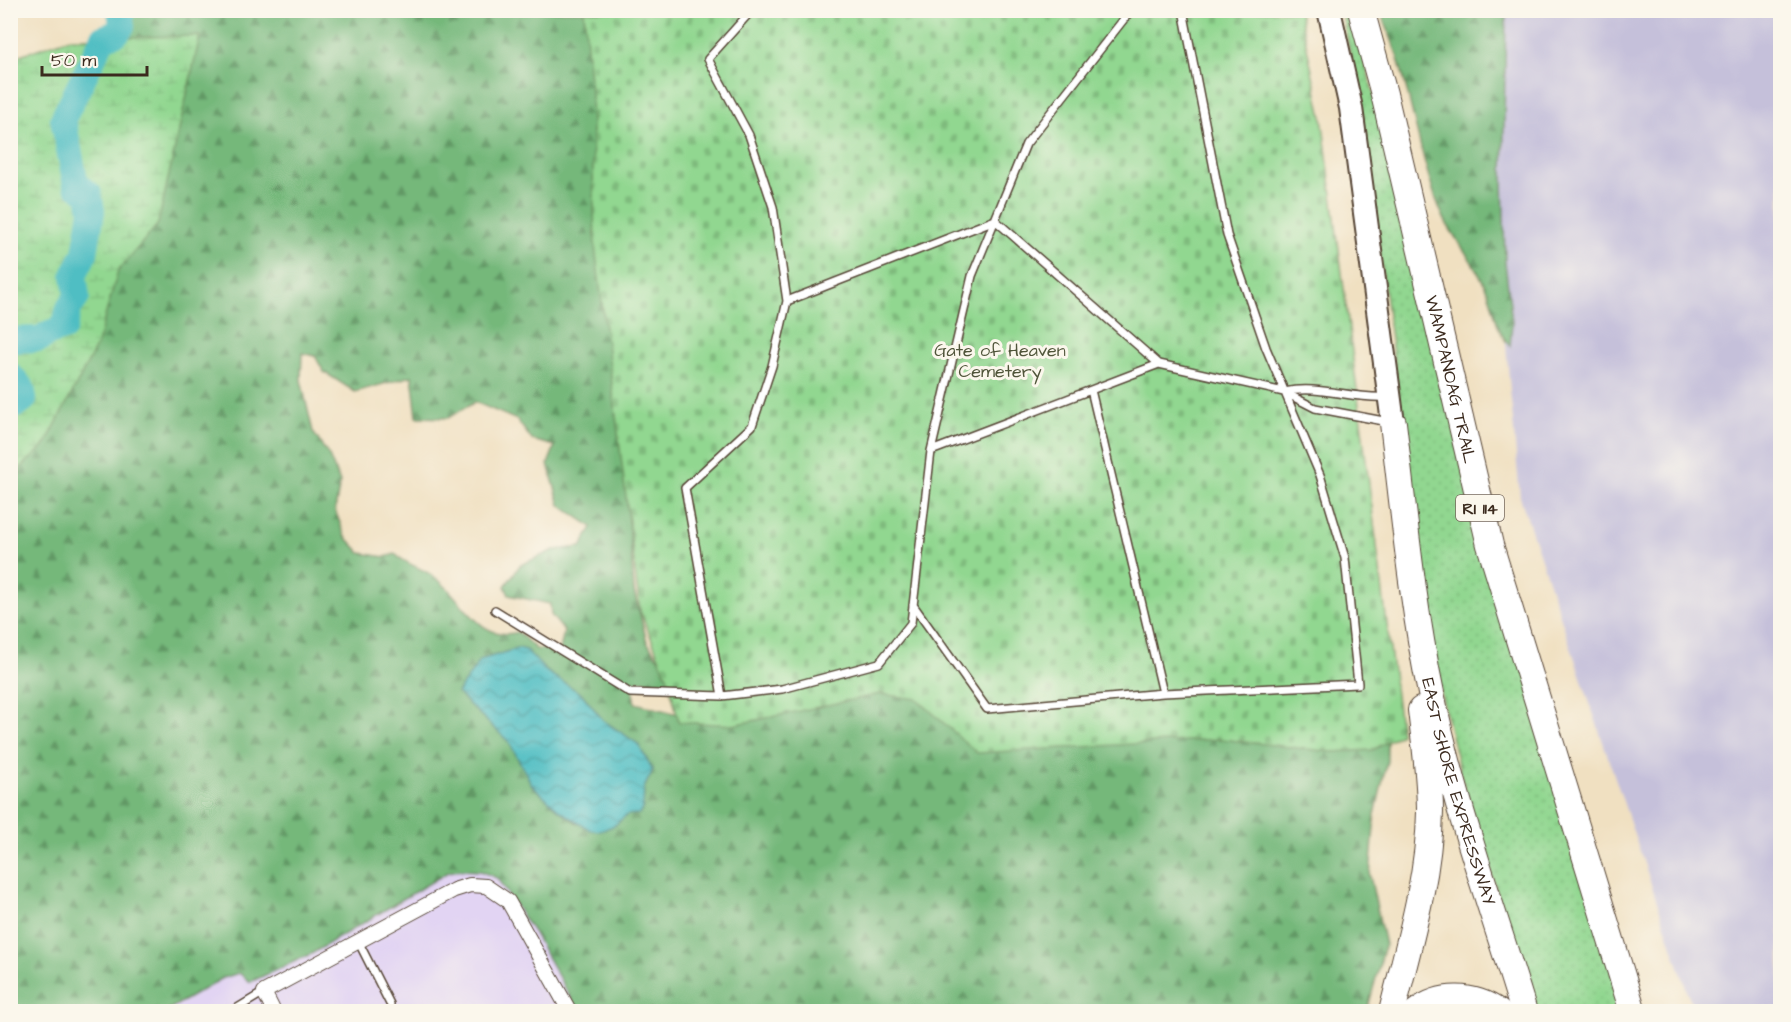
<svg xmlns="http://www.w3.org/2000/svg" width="1791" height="1022" font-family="'Architects Daughter',sans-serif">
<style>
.built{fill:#e2d4f3}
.industrial{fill:#c5c0da}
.grass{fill:url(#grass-dots);stroke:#668057;stroke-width:1.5}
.forest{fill:url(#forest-firs);stroke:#58714c;stroke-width:1.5;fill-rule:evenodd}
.wetland{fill:url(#wetland-marsh);stroke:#668057;stroke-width:1.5}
.cemetery{fill:url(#cemetery-stones);stroke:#668057;stroke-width:1.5}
.water{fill:url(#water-waves);stroke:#457470;stroke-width:1.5}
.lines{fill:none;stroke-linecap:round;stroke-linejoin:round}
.river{stroke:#4fbec3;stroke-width:26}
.lane-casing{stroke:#564536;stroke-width:10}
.street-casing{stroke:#564536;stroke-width:16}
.primary-casing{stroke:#564536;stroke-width:26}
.highway-casing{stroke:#564536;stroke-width:28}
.lane{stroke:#fff;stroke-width:7}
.street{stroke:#fff;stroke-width:14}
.primary{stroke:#fff;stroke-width:22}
.highway{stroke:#fff;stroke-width:26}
.labels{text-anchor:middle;stroke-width:6;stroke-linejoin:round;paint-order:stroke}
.shield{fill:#fbf7ec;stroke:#75685c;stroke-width:1.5}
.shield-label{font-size:16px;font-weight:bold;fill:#3b2a1e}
.park-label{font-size:18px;fill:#50553a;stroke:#fbf7ec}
.street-label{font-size:18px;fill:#3b2a1e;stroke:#fbf7ec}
</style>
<defs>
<pattern id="grass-dots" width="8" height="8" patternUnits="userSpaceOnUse" patternTransform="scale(1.5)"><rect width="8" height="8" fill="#91d790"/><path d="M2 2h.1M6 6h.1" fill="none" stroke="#7eb97c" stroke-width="1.8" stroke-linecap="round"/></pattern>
<pattern id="forest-firs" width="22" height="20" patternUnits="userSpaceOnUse" patternTransform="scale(1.5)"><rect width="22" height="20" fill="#74b87a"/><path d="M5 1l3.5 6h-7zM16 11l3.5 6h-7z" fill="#609663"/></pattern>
<pattern id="wetland-marsh" width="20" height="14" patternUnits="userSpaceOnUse" patternTransform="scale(1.5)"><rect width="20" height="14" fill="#91d790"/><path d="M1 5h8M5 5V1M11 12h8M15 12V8" fill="none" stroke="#7eb97c"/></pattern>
<pattern id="cemetery-stones" width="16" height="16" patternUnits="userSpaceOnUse" patternTransform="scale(1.5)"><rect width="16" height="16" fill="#91d790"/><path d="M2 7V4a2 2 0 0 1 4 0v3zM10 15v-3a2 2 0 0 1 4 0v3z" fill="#7eb97c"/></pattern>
<pattern id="water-waves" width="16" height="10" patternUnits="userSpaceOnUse" patternTransform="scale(1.5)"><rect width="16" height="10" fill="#4fbec3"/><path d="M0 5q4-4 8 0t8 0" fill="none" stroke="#439b9e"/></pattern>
</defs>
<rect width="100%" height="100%" fill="#fbf7ec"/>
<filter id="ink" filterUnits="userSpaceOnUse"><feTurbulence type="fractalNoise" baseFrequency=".0167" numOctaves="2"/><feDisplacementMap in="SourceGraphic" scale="12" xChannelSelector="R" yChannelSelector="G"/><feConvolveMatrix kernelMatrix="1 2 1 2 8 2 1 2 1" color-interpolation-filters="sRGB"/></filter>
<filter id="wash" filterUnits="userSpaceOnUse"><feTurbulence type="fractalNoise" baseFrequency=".008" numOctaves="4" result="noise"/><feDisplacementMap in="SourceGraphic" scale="24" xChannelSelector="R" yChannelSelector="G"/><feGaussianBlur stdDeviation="1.35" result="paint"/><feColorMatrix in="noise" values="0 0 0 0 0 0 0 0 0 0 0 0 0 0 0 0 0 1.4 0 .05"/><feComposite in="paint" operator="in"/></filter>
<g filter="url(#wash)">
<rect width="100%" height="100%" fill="#f0e0c1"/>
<path class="built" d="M460,870l20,1 17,7 36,54 45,79 -412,1 57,-34 16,-5 5,3 204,-104z"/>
<path class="industrial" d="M1475,11h305v1000h-86l-174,-514z"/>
<path class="grass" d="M1341,11h10l272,1000h-89l-73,-235 -29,-120 -72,-557z"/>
<path class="forest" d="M114,11h487l-4,51 37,529 13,51 31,44 -41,-6 -4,13 2,10 39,10h13l177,-28 222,53h301v23l-12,54 -5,61 15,69 -18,66h-789l-45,-79 -36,-54 -17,-7 -20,-1 -12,2 -135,81 -63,29 -11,-9 -16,5 -57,33 -155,1v-632l103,-334 -2,-14zM302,353l13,3 9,16 31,20 57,-16 5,41 31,1 27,-16 42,18 15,20 23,6 -7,18 12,41 32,22 -11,20 -27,3 -34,15 -15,21 4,9 41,9 1,11 13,16 -4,19 -24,-1 -18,-17c-39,11 -55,-34 -82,-54 -12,-10 -30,-13 -41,-24l-10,3 -24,-4 -16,-17 -10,-26 5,-28 -11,-26 -16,-24 -12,-52zM519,648l41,34 22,12 21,26 35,24 15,26 -9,18 -1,20 -16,6 -12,11 -38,-2 -18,-13 -27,-25 -23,-43 -51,-48 22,-34z
M1380,11h126l-3,168 2,83 7,60 -2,24c-16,-17 -14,-38 -24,-58 -9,-21 -24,-40 -36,-59 -10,-15 -17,-38 -22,-55 -16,-55 -24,-112 -48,-163z"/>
<path class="wetland" d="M200,36l-42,188 -40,47 -21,74 -52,100 -34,32v-419l59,-20z"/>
<path class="cemetery" d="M584,11h715l23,106 79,617 -28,16 -41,2 -111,-13 -244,14 -60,-54 -37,-5 -147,31 -54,-3 -11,-43 -28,-68 -45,-365 -4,-154z"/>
<path class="water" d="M519,648l7,2 21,22 35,22 21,26 35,24 15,26 -9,18 -1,20 -4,6 -12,1 -12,10 -14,6 -11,-1 -31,-20 -27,-25 -23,-43 -52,-49 23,-33z"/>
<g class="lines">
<path class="river" d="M10,340l30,-1 9,-6 15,-5 5,-20 8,-11 -3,-22 11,-22 7,-42 -3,-17 -13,-9 -13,-66 40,-81 14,-5 5,-7 -2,-16
M10,375l12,13 2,11 -8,6 -6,1"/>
</g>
</g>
<g filter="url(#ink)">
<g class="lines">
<g class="lane-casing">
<path id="lane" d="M787,301l208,-81 164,144
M1091,390l72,303
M1388,397c-36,3 -68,-13 -104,-5l31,16 74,14
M931,451l41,-175 54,-132 105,-134
M913,605l74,104 176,-16 195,-9 -13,-126 -25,-83 -54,-127 -39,-113 -44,-225
M495,610l135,83 92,3 60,-7 97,-26 32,-40 20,-172 228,-87 125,28
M722,696l-37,-208 67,-62 20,-60 15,-65 -14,-94 -24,-72 -41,-76 44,-49
M358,941l32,63
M231,1012l33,-20"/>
</g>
<g class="street-casing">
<path id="street" d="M274,1012l-10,-20 190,-102 16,-5 16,1 22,15 62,111"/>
</g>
<g class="primary-casing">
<path id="primary" d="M1329,10l22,98 42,315"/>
</g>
<g class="highway-casing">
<g id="highway">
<path id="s1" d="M1361,10l23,84 106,451 143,467"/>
<path id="s2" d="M1393,423c11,90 19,181 38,270 22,108 61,213 93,319"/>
<path d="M1392,1012c16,-65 37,-134 38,-200 0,-34 -5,-68 -9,-102"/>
<path d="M1417,1012c24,-19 57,-17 81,0"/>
</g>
</g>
<use href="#lane" class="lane"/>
<use href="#street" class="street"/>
<use href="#primary" class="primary"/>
<use href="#highway" class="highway"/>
</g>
</g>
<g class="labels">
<rect class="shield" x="1456" y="495" width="48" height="26" rx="4.5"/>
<g class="shield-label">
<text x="1480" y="514">RI 114</text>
</g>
<g class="park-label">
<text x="1000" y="356">Gate of Heaven<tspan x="1000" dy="21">Cemetery</tspan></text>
</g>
<g class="street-label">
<text dy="6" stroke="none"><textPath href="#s1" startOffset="380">WAMPANOAG TRAIL</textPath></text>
<text dy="6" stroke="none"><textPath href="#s2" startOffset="375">EAST SHORE EXPRESSWAY</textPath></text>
</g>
</g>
<rect width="1791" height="1022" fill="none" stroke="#fbf7ec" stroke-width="36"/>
<path d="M42 66v9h105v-9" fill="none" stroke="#3b2a1e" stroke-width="3"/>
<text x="51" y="66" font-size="18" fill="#3b2a1e" stroke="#fbf7ec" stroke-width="4.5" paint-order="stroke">50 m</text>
</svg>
